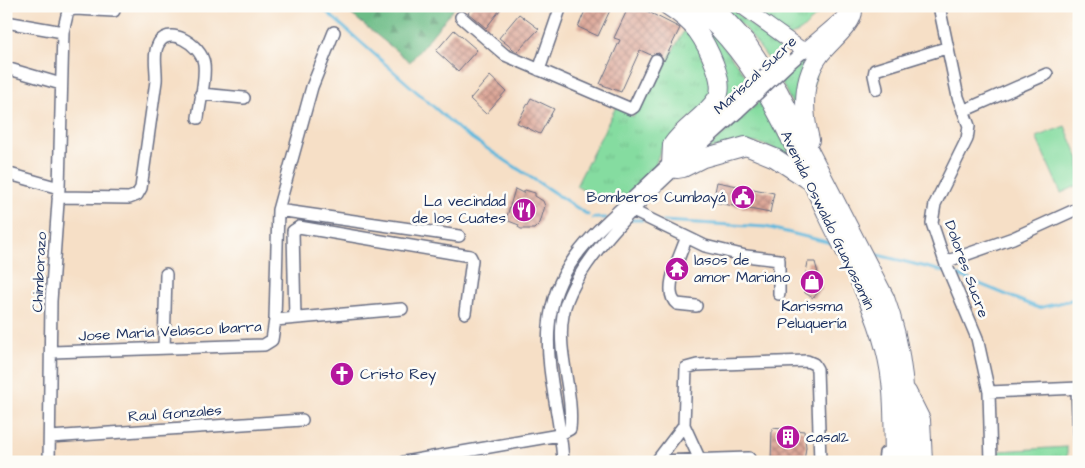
<svg xmlns="http://www.w3.org/2000/svg" width="1085" height="468" font-family="'Architects Daughter',sans-serif">
<style>
.grass{fill:url(#grass-tufts);stroke:#50867f}
.forest{fill:url(#forest-firs);stroke:#447672}
.pitch{fill:#85dca0;stroke:#50867f}
.lines{fill:none;stroke-linecap:round;stroke-linejoin:round}
.stream{stroke:#5fb8dd;stroke-width:3}
.building{fill:url(#building-cross-hatch)}
.minor-casing{stroke:#686d82;stroke-width:14}
.tertiary-casing{stroke:#686d82;stroke-width:16}
.primary-casing{stroke:#686d82;stroke-width:20}
.minor{stroke:#fff;stroke-width:11}
.tertiary{stroke:#fff;stroke-width:14}
.primary{stroke:#fff;stroke-width:18}
.minor-bridge-casing{stroke:#686d82;stroke-width:14;stroke-linecap:butt}
.minor-bridge{stroke:#fff;stroke-width:11}
.labels{text-anchor:middle;stroke-width:5;stroke-linejoin:round;paint-order:stroke}
.street-label{font-size:15px;fill:#1b2f5e;stroke:#fdfcf7}
.poi-label{font-size:15px;fill:#1b2f5e;stroke:#fdfcf7;text-anchor:start}
</style>
<defs>
<pattern id="grass-tufts" width="24" height="20" patternUnits="userSpaceOnUse" patternTransform="scale(1.25)"><rect width="24" height="20" fill="#85dca0"/><path d="M3 7l-1-3M5 7V3M7 7l1-3M15 17l-1-3M17 17v-4M19 17l1-3" fill="none" stroke="#72bd8c"/></pattern>
<pattern id="forest-firs" width="22" height="20" patternUnits="userSpaceOnUse" patternTransform="scale(1.25)"><rect width="22" height="20" fill="#6cbc86"/><path d="M5 1l3.5 6h-7zM16 11l3.5 6h-7z" fill="#589971"/></pattern>
<pattern id="building-cross-hatch" width="8" height="8" patternUnits="userSpaceOnUse" patternTransform="scale(1.25)"><rect width="8" height="8" fill="#dda798"/><path d="M0 0l8 8M0 8l8-8" fill="none" stroke="#b2887f"/></pattern>
</defs>
<rect width="100%" height="100%" fill="#fdfcf7"/>
<filter id="ink" filterUnits="userSpaceOnUse"><feTurbulence type="fractalNoise" baseFrequency=".02" numOctaves="2"/><feDisplacementMap in="SourceGraphic" scale="10" xChannelSelector="R" yChannelSelector="G"/><feConvolveMatrix kernelMatrix="1 2 1 2 8 2 1 2 1" color-interpolation-filters="sRGB"/></filter>
<filter id="wash" filterUnits="userSpaceOnUse"><feTurbulence type="fractalNoise" baseFrequency=".0096" numOctaves="4" result="noise"/><feDisplacementMap in="SourceGraphic" scale="20" xChannelSelector="R" yChannelSelector="G"/><feGaussianBlur stdDeviation="1.12" result="paint"/><feColorMatrix in="noise" values="0 0 0 0 0 0 0 0 0 0 0 0 0 0 0 0 0 1.4 0 .05"/><feComposite in="paint" operator="in"/></filter>
<g filter="url(#wash)">
<rect width="100%" height="100%" fill="#f6dfc6"/>
<path class="grass" d="M723,6h6l52,45 -12,9 -20,-27z
M749,6h77l-24,24 -15,8z
M694,16l19,17 35,46 -30,28z
M686,27l10,15 21,50 -56,56 -6,18 -33,34 -15,4 -31,-18 41,-81 16,12 27,-51 5,-1z
M824,40l-21,87 -22,-46z
M761,100l32,59c-39,-23 -45,-18 -87,-9z
M1067,447v15h-68v-11z"/>
<path class="forest" d="M341,6h115l-46,56z"/>
<path class="pitch" d="M1065,126l14,33v26l-18,8 -25,-56z"/>
<g class="lines">
<path class="stream" d="M320,6l142,126 126,83
M593,218h13
M628,220h14
M663,221l103,6 69,17
M870,253l76,19
M955,274l84,34 40,-10"/>
</g>
<g id="blocks">
<path class="building" d="M473,6h30l-17,22 -18,-15z
M587,6h25l-14,30 -20,-9z
M629,6h8l43,22 -16,33 -5,-8 -8,2 -11,-5 -19,42 -21,-8 20,-44 -6,-2z
M519,14l20,15 -22,23 -18,-14z
M454,30l23,20 -19,21 -22,-20z
M490,76l16,15 -20,23 -16,-15z
M531,98l23,11 -14,25 -23,-11z
M717,182l57,11 -4,20 -57,-11z
M515,189l8,4 2,-3 10,3v3l8,5 2,5 -5,17 -6,6h-13l-3,-2 1,-2 -13,-5z
M808,262h7l7,26 -9,10 -8,-5 -2,-5z
M772,428l32,3 2,16 -2,15h-33z"/>
</g>
</g>
<g filter="url(#ink)">
<use href="#blocks" fill-opacity="0" stroke="#686d82" stroke-width="1"/>
<g class="lines">
<g class="minor-casing">
<path id="minor" d="M939,6l19,91 11,29 -2,13 -32,65 -3,19 13,39 32,76 12,54 2,70
M461,17l44,38 126,54 3,-2 22,-47
M6,22l57,10 -4,156 -8,113 -2,161
M63,32l5,-21 7,-2 39,2
M789,64l15,-13
M6,68l55,16
M539,70l22,-64
M877,89l-3,-14 1,-5 71,-22
M201,94l43,4
M963,111l84,-37
M6,173l53,15
M58,197l71,1 8,-3 4,-7c5,-35 10,-71 15,-107 1,-10 -3,-24 1,-34 9,-25 45,-2 47,17 2,16 -4,37 -6,54
M278,210l181,26
M633,211l72,35 41,10 33,4v34
M686,239c-5,15 -25,53 -9,65l19,2
M945,262l68,-24 66,-30
M295,318l-2,-87 6,-4 171,29 2,4 -7,53
M275,320l127,-11
M164,348l2,-74
M52,352l212,-7 8,-5 3,-20 3,-110 34,-123 22,-55
M1077,388l2,59
M989,392l90,-4
M684,425l16,35
M50,437l252,-17
M657,461l92,-3
M404,462l155,-27 11,-6c4,-38 -14,-76 -7,-114 11,-64 126,-158 175,-203
M563,462c-2,-46 -18,-90 -14,-136 5,-64 51,-97 94,-138 29,-28 58,-56 88,-83
M656,462l28,-37 2,-57 11,-3 110,-4 7,3 3,5 3,93
M884,462l1,-9"/>
</g>
<g class="tertiary-casing">
<path id="tertiary" d="M741,6l63,45 47,-40"/>
</g>
<g class="primary-casing">
<path id="primary" d="M668,6c11,7 22,16 29,25 10,14 30,53 20,67 -12,19 -33,29 -45,47l-1,20 6,4 6,-1 20,-10 43,-12 29,12 34,22
M693,6c62,45 101,140 134,208 21,44 46,88 58,135 10,37 8,75 9,113
M713,6l33,36 33,50 106,206c20,53 21,108 23,164
M810,140c-7,-28 -9,-59 9,-84 8,-12 35,-32 34,-46l-4,-4
M907,392l14,28 2,42"/>
</g>
<use href="#minor" class="minor"/>
<use href="#tertiary" class="tertiary"/>
<use href="#primary" class="primary"/>
<g class="minor-bridge-casing">
<path id="minor-bridge" d="M731,105l53,-47
M738,112l51,-48"/>
</g>
<use href="#minor-bridge" class="minor-bridge"/>
</g>
</g>
<defs>
<g id="civic-disc" transform="scale(1.25)"><circle r="9.5" fill="#b5179e" stroke="#fdfcf7"/><path d="M-.6-6.5H3V-4.5H.6V-3L4-1V1h2V6H-6V1h2V-1L-.6-3ZM-1.2 2.5V6h2.4V2.5Z" fill="#fff"/></g>
<g id="restaurant-disc" transform="scale(1.25)"><circle r="9.5" fill="#b5179e" stroke="#fdfcf7"/><path d="M-5-6h1v4h1v-4h1v4h1v-4h1v5L-1.5 .5V6h-2V.5L-5-1ZM5-6V6H3V1.5H1.5Q1.5-4 5-6Z" fill="#fff"/></g>
<g id="temple-disc" transform="scale(1.25)"><circle r="9.5" fill="#b5179e" stroke="#fdfcf7"/><path d="M0-6L5-2H3V0L6.5 2.5H4V6H1.5V3h-3V6H-4V2.5H-6.5L-3 0V-2H-5Z" fill="#fff"/></g>
<g id="shop-disc" transform="scale(1.25)"><circle r="9.5" fill="#b5179e" stroke="#fdfcf7"/><path d="M-5-2.5h2.3a2.7 3.5 0 0 1 5.4 0H5L5.5 6h-11ZM-1.5-2.5h3a1.5 2.3 0 0 0-3 0Z" fill="#fff"/></g>
<g id="church-disc" transform="scale(1.25)"><circle r="9.5" fill="#b5179e" stroke="#fdfcf7"/><path d="M-1.2-6h2.4v3.5h3.3v2.4h-3.3V6h-2.4V-.1h-3.3v-2.4h3.3Z" fill="#fff"/></g>
<g id="building-disc" transform="scale(1.25)"><circle r="9.5" fill="#b5179e" stroke="#fdfcf7"/><path d="M-4-6H4V6H1V3H-1V6H-4ZM-2.5-4.3h1.7v1.8h-1.7ZM.8-4.3h1.7v1.8H.8ZM-2.5-1h1.7V.8h-1.7ZM.8-1h1.7V.8H.8Z" fill="#fff"/></g>
</defs>
<g fill-rule="evenodd">
<use href="#civic-disc" x="743" y="197"/>
<use href="#restaurant-disc" x="524" y="210"/>
<use href="#temple-disc" x="677" y="269"/>
<use href="#shop-disc" x="812" y="282"/>
<use href="#church-disc" x="342" y="374"/>
<use href="#building-disc" x="788" y="437"/>
</g>
<g class="labels">
<g class="street-label">
<text transform="translate(755 75) rotate(-43)" y="5">Mariscal Sucre</text>
<text transform="translate(828 220) rotate(64)" y="5">Avenida Oswaldo Guayasamín</text>
<text transform="translate(967 269) rotate(70)" y="5">Dolores Sucre</text>
<text transform="translate(39 272) rotate(-87)" y="5">Chimborazo</text>
<text transform="translate(170 331) rotate(-3)" y="5">Jose Maria Velasco Ibarra</text>
<text transform="translate(175 413) rotate(-4)" y="5">Raul Gonzales</text>
</g>
<g class="poi-label">
<text x="726" y="202" text-anchor="end">Bomberos Cumbayá</text>
<text x="506" y="206" text-anchor="end">La vecindad<tspan x="506" dy="17">de los Cuates</tspan></text>
<text x="694" y="265">lasos de<tspan x="694" dy="17">amor Mariano</tspan></text>
<text x="812" y="311" text-anchor="middle">Karissma<tspan x="812" dy="17">Peluquería</tspan></text>
<text x="360" y="379">Cristo Rey</text>
<text x="806" y="442">casa12</text>
</g>
</g>
<rect width="1085" height="468" fill="none" stroke="#fdfcf7" stroke-width="25"/>
</svg>
